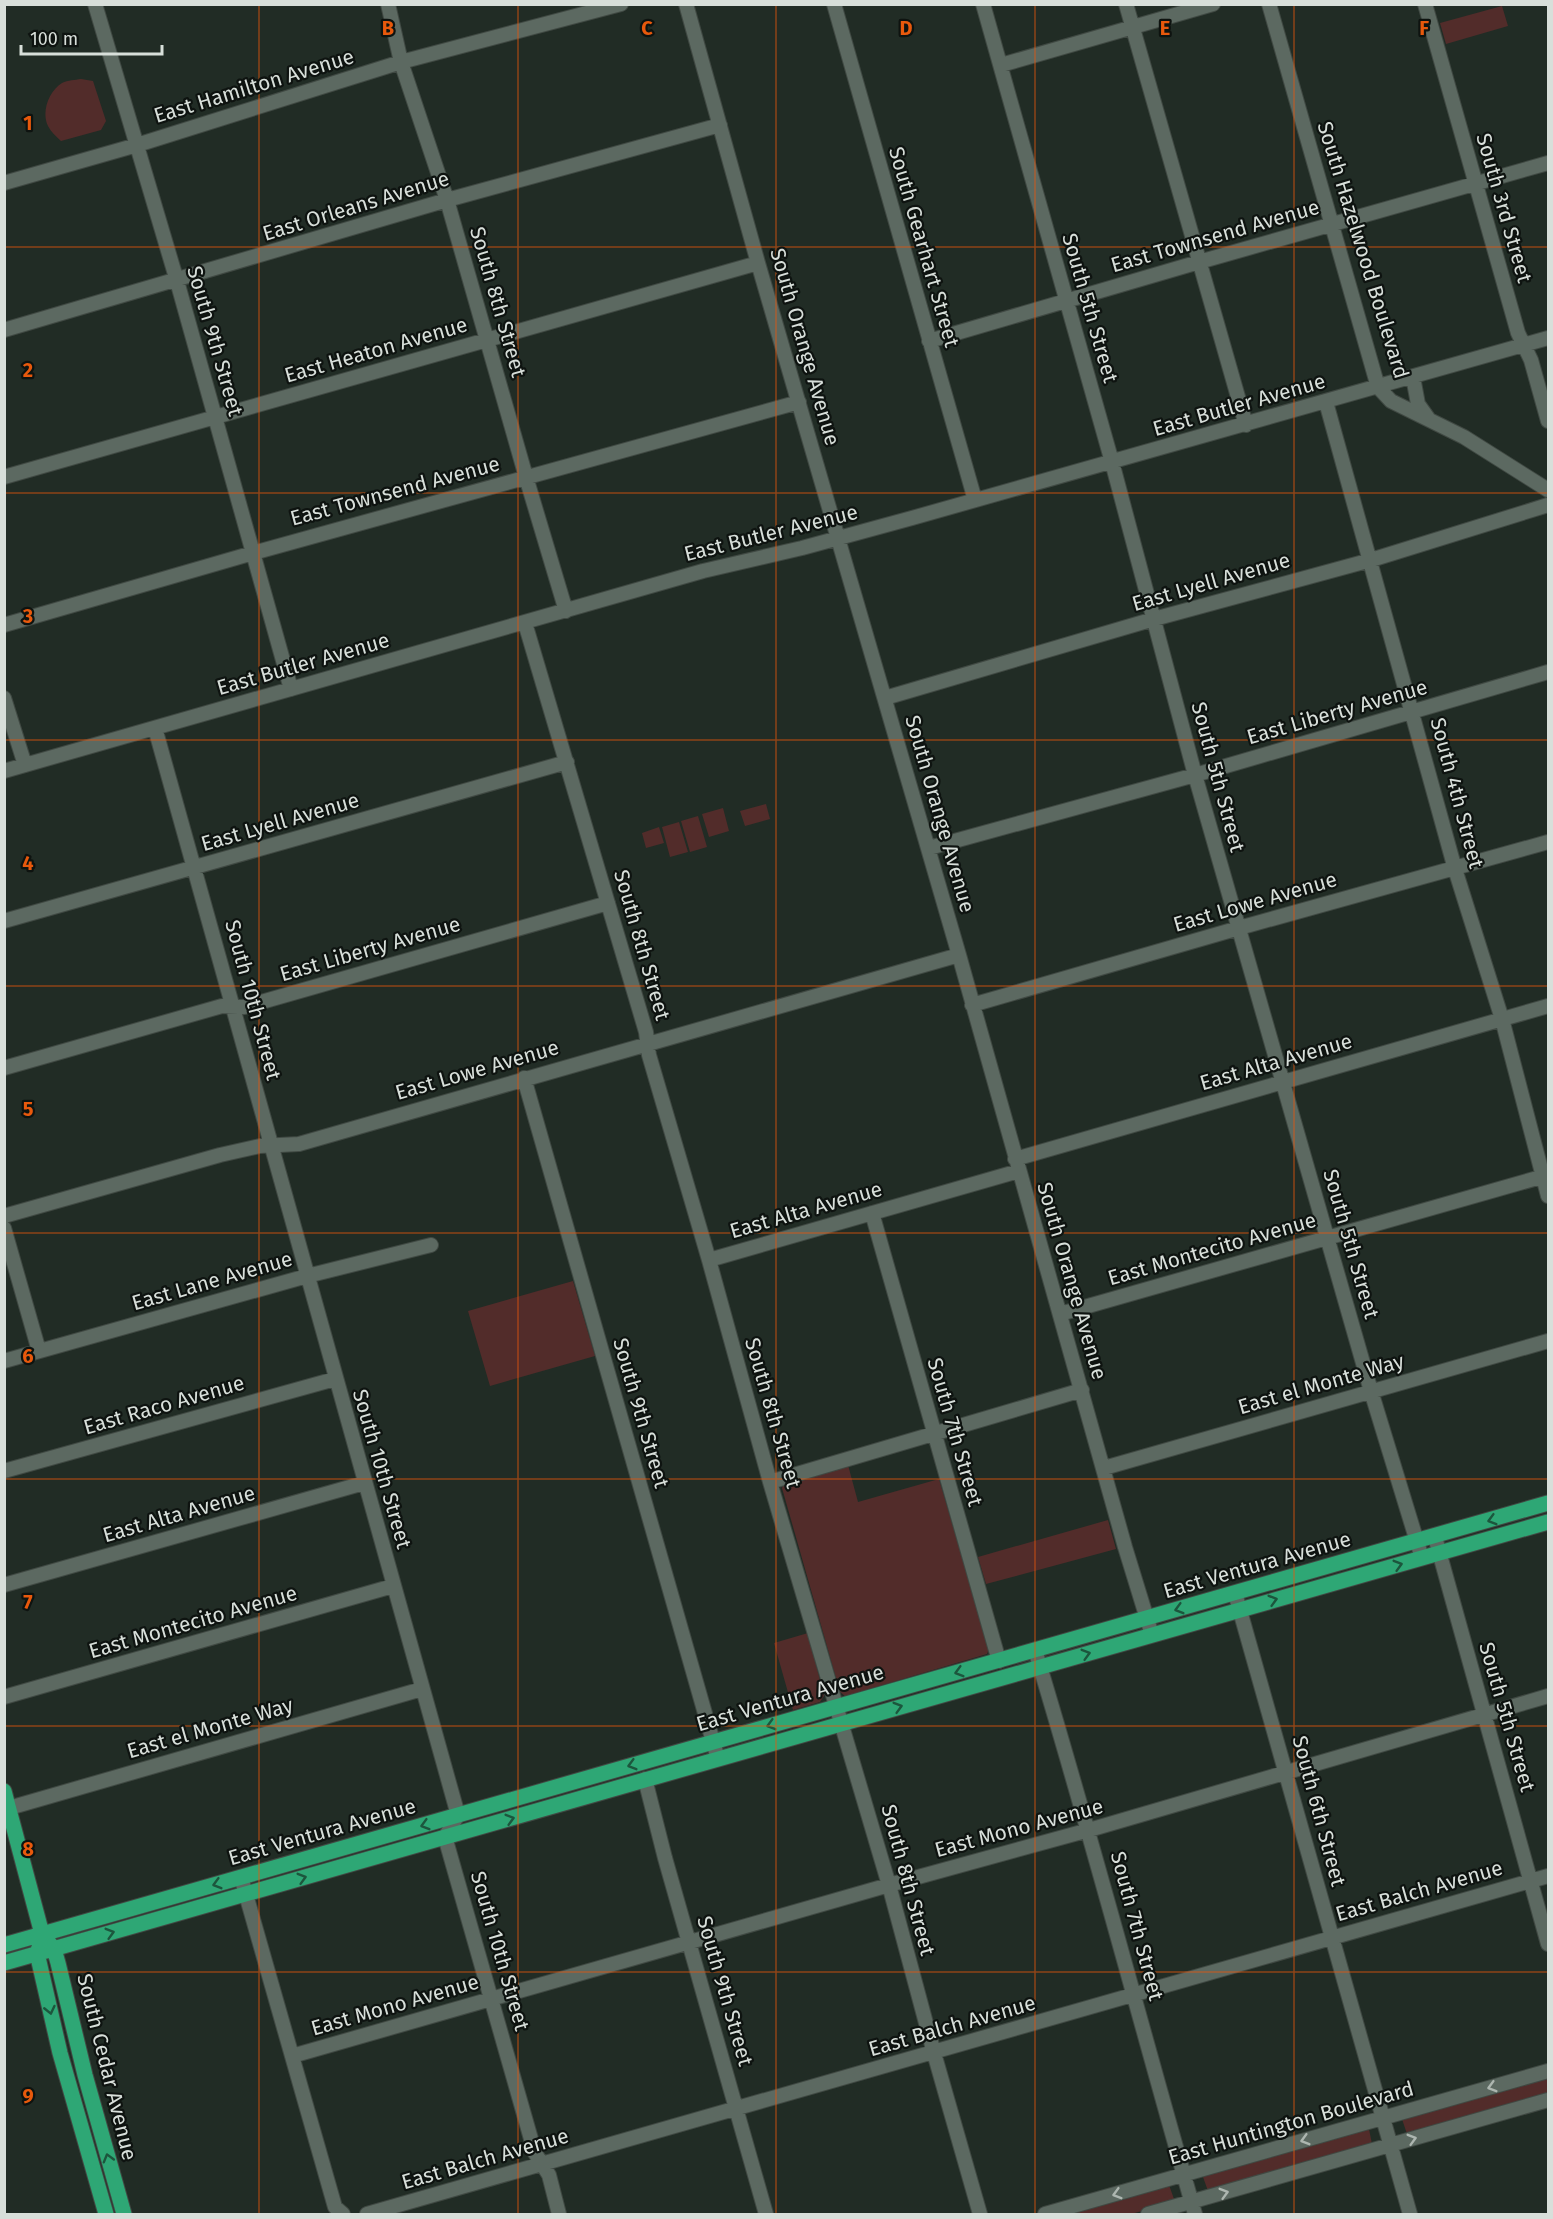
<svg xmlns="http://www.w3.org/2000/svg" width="1553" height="2219" font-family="'Fira Sans',sans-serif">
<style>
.green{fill:#522c2a}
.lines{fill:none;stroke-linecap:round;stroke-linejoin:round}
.minor-casing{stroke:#404943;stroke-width:16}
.major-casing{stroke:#404943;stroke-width:17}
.minor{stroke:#5c6961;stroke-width:14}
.major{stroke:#2ea775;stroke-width:15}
.oneway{stroke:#1c563d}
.oneway2{stroke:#adb6b0}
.grid{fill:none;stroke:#e8590c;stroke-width:1.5;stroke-opacity:0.55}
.labels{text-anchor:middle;stroke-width:4.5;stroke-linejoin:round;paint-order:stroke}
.street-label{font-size:21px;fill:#d8dfda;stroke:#0e1310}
.grid-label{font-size:20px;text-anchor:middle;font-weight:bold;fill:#e8590c;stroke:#0e1310;stroke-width:4.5;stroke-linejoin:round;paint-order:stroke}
</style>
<rect width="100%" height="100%" fill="#212c25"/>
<path class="green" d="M1502,6l6,20 -62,18 -6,-21z
M81,79l12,2 13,40 -5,9 -40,11c-5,-5 -10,-9 -13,-15 -7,-14 1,-35 14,-43 6,-3 13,-3 19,-4z
M766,804l4,15 -25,7 -5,-15z
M723,808l6,23 -20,6 -7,-23z
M698,816l9,31 -17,5 -9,-31z
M679,822l9,30 -18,5 -8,-30z
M659,827l5,16 -18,5 -4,-15z
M573,1281l22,75 -105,30 -22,-75z
M848,1465l10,37 81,-23 50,170 -2,5 -142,42 -5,-4 -58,-204 2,-4z
M1108,1520l8,29 -130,35 -8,-27z
M808,1633l16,63 -4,6 -27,8 -19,-67z
M1548,2075v20l-141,39 -5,-15z
M1369,2129l3,15 -164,47 -5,-14 2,-2z
M1169,2185l5,14 -2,4 -41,11h-69z"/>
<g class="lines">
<g class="minor-casing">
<path id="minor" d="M95,4l82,277 114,408
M388,4l13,58 46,138 79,277 40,134
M686,4l72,259 201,692 166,592 27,88
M834,4l141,496
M983,4l129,458 83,313 176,616 51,167
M1126,4l120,421
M1269,4l109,383 13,14 73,36 84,53
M1425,4l93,329 13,27 17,61
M1001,65l212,-61
M4,183l133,-38 264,-83 220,-58
M4,330l443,-130 273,-75
M929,341l270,-79 349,-99
M1413,377l5,27 10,14
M1326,402l129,467 47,150 46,177
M4,477l754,-214
M525,623l121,409 3,23 60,205 61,222 119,403 45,168 46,161
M4,625l249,-72 546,-151
M4,698l21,67
M885,698l269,-79 217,-59 177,-55
M155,728l303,1087 -13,22 90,316 14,22 10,39
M4,771l699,-200 99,-23 110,-30 636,-180
M929,848l266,-73 353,-103
M4,921l563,-159
M972,1005l267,-77 309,-86
M4,1068l218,-62 22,1 364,-104
M524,1078l194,681
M1015,1159l533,-153
M872,1213l127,448
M4,1216l216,-61 40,-9 39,-2 660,-189
M4,1228l35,123
M709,1260l310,-89
M1060,1314l488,-139
M4,1361l303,-85 124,-31
M1104,1468l444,-127
M4,1471l331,-92
M770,1482l312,-92
M1435,1537l113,407
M4,1585l360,-102
M1235,1593l175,621
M1035,1650c57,187 106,376 160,564
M4,1697l389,-111
M645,1779l20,79 101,356
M9,1808l413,-119
M241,1877l94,330 8,7
M292,2056l597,-171 200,-55 459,-134
M367,2214l1181,-338
M1045,2214l503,-143
M1148,2214l400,-114"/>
</g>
<g class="major-casing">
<path id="major" d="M4,1791l38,143 12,15 4,14 27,112 39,139
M4,1945l1544,-442
M40,1945l-3,8 23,100 46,161
M4,1963l1544,-441"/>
</g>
<use href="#minor" class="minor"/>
<use href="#major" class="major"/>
</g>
<defs><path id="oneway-chevron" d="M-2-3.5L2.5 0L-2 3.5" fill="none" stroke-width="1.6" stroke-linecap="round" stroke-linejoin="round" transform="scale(1.5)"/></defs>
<g class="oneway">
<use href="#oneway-chevron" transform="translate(1492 1520) rotate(164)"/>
<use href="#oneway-chevron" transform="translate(1398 1565) rotate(-16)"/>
<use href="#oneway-chevron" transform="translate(1273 1600) rotate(-16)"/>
<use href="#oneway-chevron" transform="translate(1179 1609) rotate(164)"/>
<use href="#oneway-chevron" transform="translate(1086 1654) rotate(-16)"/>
<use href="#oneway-chevron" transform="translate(959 1672) rotate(164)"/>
<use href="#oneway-chevron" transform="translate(898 1707) rotate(-16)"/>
<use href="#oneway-chevron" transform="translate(771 1725) rotate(164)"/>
<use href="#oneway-chevron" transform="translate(632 1765) rotate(164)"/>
<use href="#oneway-chevron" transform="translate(510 1819) rotate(-16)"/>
<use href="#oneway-chevron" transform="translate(425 1825) rotate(164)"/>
<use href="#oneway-chevron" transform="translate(302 1878) rotate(-16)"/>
<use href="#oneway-chevron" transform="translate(217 1884) rotate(164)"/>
<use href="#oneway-chevron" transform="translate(110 1933) rotate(-16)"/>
<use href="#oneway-chevron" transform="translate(50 2010) rotate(77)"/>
<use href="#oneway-chevron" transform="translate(108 2158) rotate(-106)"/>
</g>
<g class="oneway2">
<use href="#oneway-chevron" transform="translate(1492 2087) rotate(164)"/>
<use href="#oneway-chevron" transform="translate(1412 2139) rotate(-16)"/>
<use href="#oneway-chevron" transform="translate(1305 2140) rotate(164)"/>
<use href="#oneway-chevron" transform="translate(1224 2193) rotate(-16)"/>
<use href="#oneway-chevron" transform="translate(1117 2194) rotate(164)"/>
</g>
<path class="grid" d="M259,4v2210M518,4v2210M776,4v2210M1035,4v2210M1294,4v2210M4,247h1544M4,493h1544M4,740h1544M4,986h1544M4,1233h1544M4,1479h1544M4,1726h1544M4,1972h1544"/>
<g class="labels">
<g class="street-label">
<text transform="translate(254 86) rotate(-17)" y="7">East Hamilton Avenue</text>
<text transform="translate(356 206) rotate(-17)" y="7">East Orleans Avenue</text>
<text transform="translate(1504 208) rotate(74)" y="7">South 3rd Street</text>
<text transform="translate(1215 236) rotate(-16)" y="7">East Townsend Avenue</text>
<text transform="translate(924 247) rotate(74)" y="7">South Gearhart Street</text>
<text transform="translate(1363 250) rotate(73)" y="7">South Hazelwood Boulevard</text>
<text transform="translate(498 302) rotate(74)" y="7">South 8th Street</text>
<text transform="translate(1090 308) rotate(74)" y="7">South 5th Street</text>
<text transform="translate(215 341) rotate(74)" y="7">South 9th Street</text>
<text transform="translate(805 347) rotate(74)" y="7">South Orange Avenue</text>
<text transform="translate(376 350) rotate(-16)" y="7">East Heaton Avenue</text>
<text transform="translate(1239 405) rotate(-16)" y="7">East Butler Avenue</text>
<text transform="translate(395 491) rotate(-15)" y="7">East Townsend Avenue</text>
<text transform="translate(771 533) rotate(-14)" y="7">East Butler Avenue</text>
<text transform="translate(1211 582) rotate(-16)" y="7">East Lyell Avenue</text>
<text transform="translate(303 664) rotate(-16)" y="7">East Butler Avenue</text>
<text transform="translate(1337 712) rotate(-16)" y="7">East Liberty Avenue</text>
<text transform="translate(1218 777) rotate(75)" y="7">South 5th Street</text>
<text transform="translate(1457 793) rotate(75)" y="7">South 4th Street</text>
<text transform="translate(940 814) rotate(74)" y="7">South Orange Avenue</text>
<text transform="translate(280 822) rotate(-16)" y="7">East Lyell Avenue</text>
<text transform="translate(1255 902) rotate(-16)" y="7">East Lowe Avenue</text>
<text transform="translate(642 945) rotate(74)" y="7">South 8th Street</text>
<text transform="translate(370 949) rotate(-16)" y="7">East Liberty Avenue</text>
<text transform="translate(253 1000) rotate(75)" y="7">South 10th Street</text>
<text transform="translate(1276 1062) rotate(-16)" y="7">East Alta Avenue</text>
<text transform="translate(477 1070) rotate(-16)" y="7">East Lowe Avenue</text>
<text transform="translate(806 1210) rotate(-16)" y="7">East Alta Avenue</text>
<text transform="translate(1351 1244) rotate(74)" y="7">South 5th Street</text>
<text transform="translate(1212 1249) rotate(-16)" y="7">East Montecito Avenue</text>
<text transform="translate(212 1281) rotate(-16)" y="7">East Lane Avenue</text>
<text transform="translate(1072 1281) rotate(74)" y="7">South Orange Avenue</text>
<text transform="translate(1321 1384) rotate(-16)" y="7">East el Monte Way</text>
<text transform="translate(164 1405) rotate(-16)" y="7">East Raco Avenue</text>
<text transform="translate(641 1413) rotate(74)" y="7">South 9th Street</text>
<text transform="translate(773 1413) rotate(74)" y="7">South 8th Street</text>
<text transform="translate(955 1432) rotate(74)" y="7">South 7th Street</text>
<text transform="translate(382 1469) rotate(74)" y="7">South 10th Street</text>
<text transform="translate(179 1514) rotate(-16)" y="7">East Alta Avenue</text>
<text transform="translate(1257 1565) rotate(-16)" y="7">East Ventura Avenue</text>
<text transform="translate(193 1622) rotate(-16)" y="7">East Montecito Avenue</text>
<text transform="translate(790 1698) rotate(-16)" y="7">East Ventura Avenue</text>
<text transform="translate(1507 1717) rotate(74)" y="7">South 5th Street</text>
<text transform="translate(210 1728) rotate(-16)" y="7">East el Monte Way</text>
<text transform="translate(1319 1811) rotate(75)" y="7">South 6th Street</text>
<text transform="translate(1019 1828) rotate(-15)" y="7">East Mono Avenue</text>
<text transform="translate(322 1832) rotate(-16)" y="7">East Ventura Avenue</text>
<text transform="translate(908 1880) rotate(75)" y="7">South 8th Street</text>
<text transform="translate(1419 1891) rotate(-16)" y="7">East Balch Avenue</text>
<text transform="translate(1137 1926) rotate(75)" y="7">South 7th Street</text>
<text transform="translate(500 1951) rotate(74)" y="7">South 10th Street</text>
<text transform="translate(725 1991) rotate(74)" y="7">South 9th Street</text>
<text transform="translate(395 2005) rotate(-16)" y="7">East Mono Avenue</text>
<text transform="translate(952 2026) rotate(-16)" y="7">East Balch Avenue</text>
<text transform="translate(107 2067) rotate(76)" y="7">South Cedar Avenue</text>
<text transform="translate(1291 2123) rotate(-16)" y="7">East Huntington Boulevard</text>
<text transform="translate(485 2159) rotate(-16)" y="7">East Balch Avenue</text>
</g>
</g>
<g class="grid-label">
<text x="388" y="35">B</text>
<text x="647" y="35">C</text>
<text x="906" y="35">D</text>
<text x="1165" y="35">E</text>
<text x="1424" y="35">F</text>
<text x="28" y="130">1</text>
<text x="28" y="377">2</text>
<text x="28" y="623">3</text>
<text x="28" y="870">4</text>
<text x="28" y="1116">5</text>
<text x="28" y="1363">6</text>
<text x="28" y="1609">7</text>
<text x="28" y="1856">8</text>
<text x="28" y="2103">9</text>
</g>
<rect width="1553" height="2219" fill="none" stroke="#d8dfda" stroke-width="12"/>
<path d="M21 45v9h141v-9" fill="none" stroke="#d8dfda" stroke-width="3"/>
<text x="30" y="45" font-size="18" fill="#d8dfda" stroke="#0e1310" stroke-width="4.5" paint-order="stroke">100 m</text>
</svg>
